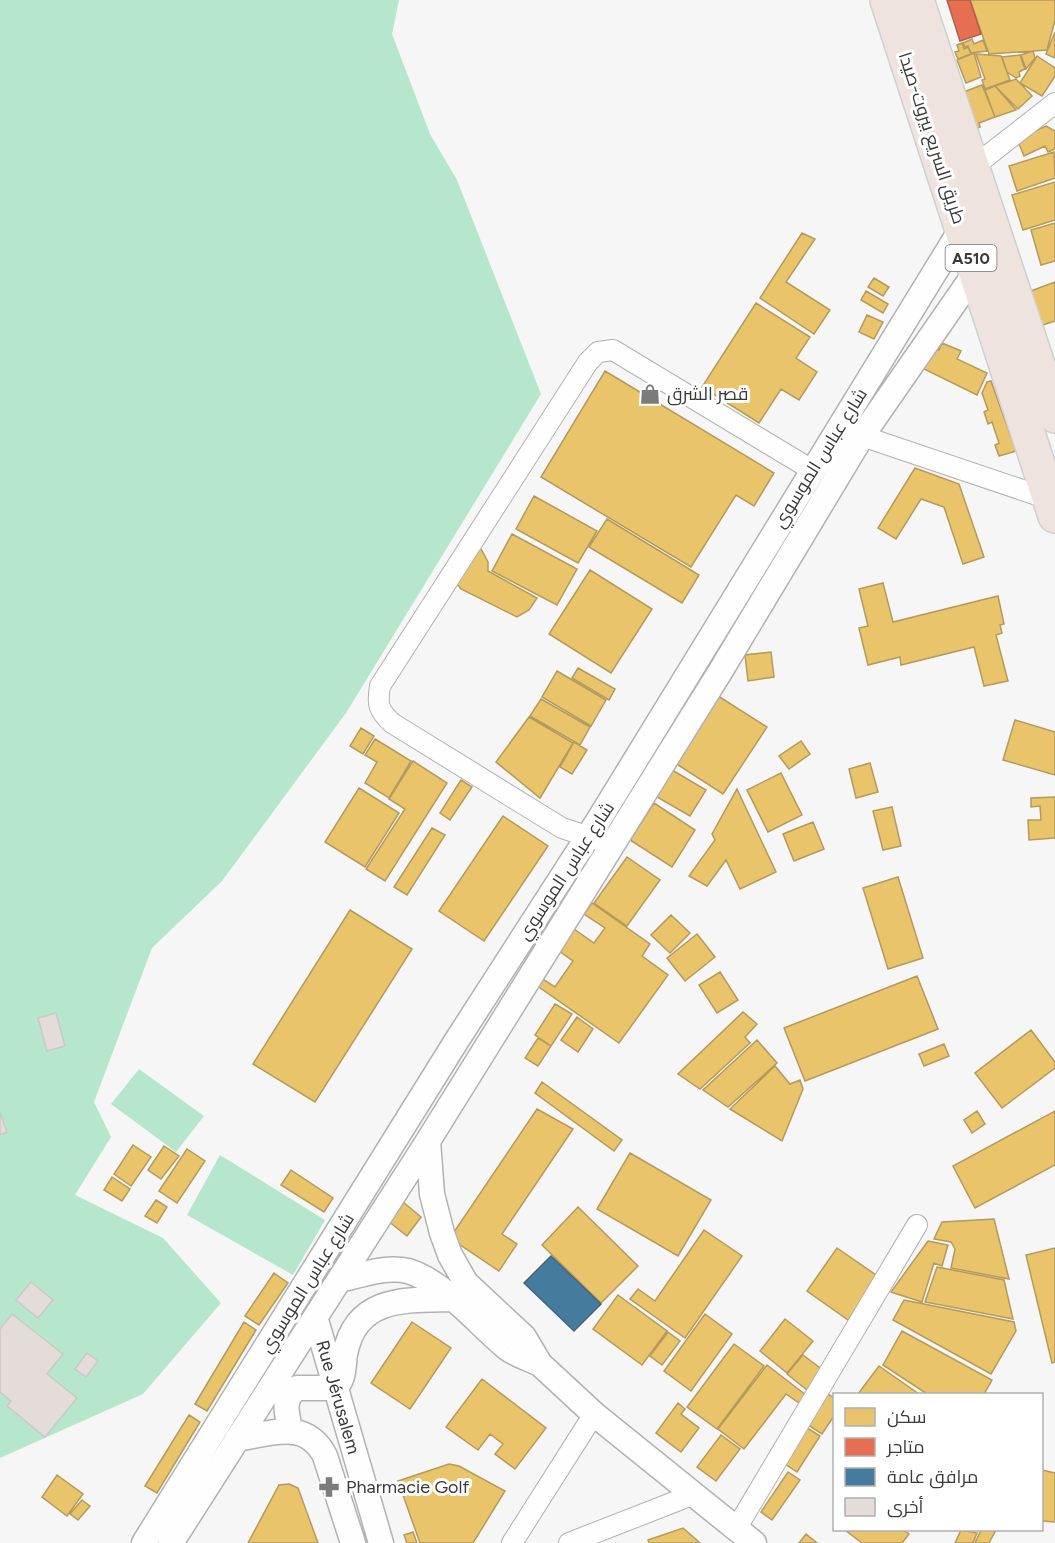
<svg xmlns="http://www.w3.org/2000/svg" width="1055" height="1543" font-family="Figtree,Cairo,sans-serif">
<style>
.grass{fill:#b6e7cc}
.homes{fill:#e9c46a;stroke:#b49a5c;stroke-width:1.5}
.shops{fill:#e76f51;stroke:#b35f4a;stroke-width:1.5}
.public{fill:#457b9d;stroke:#41677f;stroke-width:1.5}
.building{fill:#e3dcd9;stroke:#c9c9c9;stroke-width:1.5}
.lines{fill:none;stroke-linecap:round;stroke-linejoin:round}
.minor-casing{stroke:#b2b2b2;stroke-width:22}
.tertiary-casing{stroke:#b2b2b2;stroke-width:27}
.trunk-casing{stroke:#d0d0d1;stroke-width:36}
.minor{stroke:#fefefe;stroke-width:20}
.tertiary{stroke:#fefefe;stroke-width:24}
.trunk{stroke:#eee3df;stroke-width:33}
.labels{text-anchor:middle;stroke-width:6;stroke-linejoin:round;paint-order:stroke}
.shield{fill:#fff;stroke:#747475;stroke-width:1.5}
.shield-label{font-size:16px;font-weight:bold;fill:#39393a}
.street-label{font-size:18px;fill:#39393a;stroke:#fff}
.poi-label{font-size:18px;fill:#39393a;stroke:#fff;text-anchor:start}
</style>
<rect width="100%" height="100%" fill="#f6f6f6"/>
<path class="grass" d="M0,0h399l-7,34 38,100 27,46 84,214 -195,319 -124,168 -70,67 -58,154 17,35 -36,58 88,43 58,65 -78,91 -143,64z
M139,1069l65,47 -28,36 -65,-48z
M220,1155l105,65 -32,55 -106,-60z"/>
<path class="homes" d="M970,0h85v20l-8,30 -58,4z
M1055,32v26l-9,-4z
M972,39l2,5 9,-4 4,11 -16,2 -3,-7 -3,1 -2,-4z
M962,43l2,6 4,-2 3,7 -13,5 -3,-7 4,-1 -2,-6z
M1033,51l2,7 -9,11 -5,-14z
M974,53l7,24 -15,6 -9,-23z
M976,54l25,2 9,24 -25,9 -3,-9 3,-1z
M1020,55l5,14 -6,3 1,4 -4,2 -9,-6 -5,-15z
M1037,56l18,12v8l-13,20 -22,-13z
M1016,79l16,17 -14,13 -23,-23z
M982,85l13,32 -16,6 1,4 -5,2 -14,-36z
M995,86l21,24 -21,7 -10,-27z
M1046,126l9,5v18l-7,3 -3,-6 -21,10 -7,-17z
M1054,152l1,26 -38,13 -8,-25z
M1055,182v38l-32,10 -11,-35z
M1055,223v38l-14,4 -10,-35z
M802,233l13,6 -29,43 44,28 -16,24 -54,-36z
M874,278l15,9 -6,9 -15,-9z
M1055,282v39l-15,5 -12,-34z
M866,291l22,13 -5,9 -22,-13z
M756,303l54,34 -14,21 21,14 -18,28 -18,-11 -22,34 -57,-36z
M867,315l16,7 -9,17 -15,-7z
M942,343l19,8 -4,8 30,14 -10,22 -53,-26 10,-21 5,2z
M605,371l169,102 -20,33 -18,-11 -45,72 -150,-90z
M991,381l25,70 -17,5 -4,-11 4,-2 -7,-21 -4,2 -4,-12 4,-2 -6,-17 5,-11z
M915,468l44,16 25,73 -21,7 -19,-57 -23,-8 -25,40 -18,-11z
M534,496l63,35 -19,32 -62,-34z
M607,519l92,56 -17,28 -93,-56z
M512,534l65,35 -20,36 -65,-34z
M474,549h7l7,13v9l49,27 -8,12 -12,7 -56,-28 -5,-6z
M590,570l62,39 -41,64 -62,-39z
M883,583l10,39 105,-26 6,28 -4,1 2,8 -6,2 12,46 -24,5 -10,-39 -73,18 -1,-8 -32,8 -9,-37 9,-2 -9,-37z
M771,652l3,25 -26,4 -3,-26z
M578,668l37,21 -6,11 -37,-22z
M557,671l49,29 -15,26 -49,-29z
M718,696l49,31 -44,67 -48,-31z
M541,699l49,28 -10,18 -50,-29z
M529,717l44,26 -33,55 -44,-36z
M1015,720l40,12v43l-52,-15z
M361,728l13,8 -11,18 -13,-8z
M375,739l36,22 -22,37 -24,-15 12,-21 -12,-7z
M801,741l9,13 -21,15 -10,-13z
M574,742l13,8 -15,24 -12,-7z
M413,761l34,22 -62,98 -19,-12 39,-60 -16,-10z
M870,763l8,29 -22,6 -7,-29z
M672,770l34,20 -16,26 -33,-19z
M781,773l21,42 -34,17 -21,-42z
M461,780l11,7 -22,33 -10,-7z
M359,788l40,25 -34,54 -40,-25z
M737,789l39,83 -36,17 -14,-29 -19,26 -18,-10 26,-36 -3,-6z
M1055,797v41l-26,2 -1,-20h13l-1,-14 -9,1v-9z
M654,803l41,27 -23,37 -42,-27z
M892,807l9,39 -18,4 -10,-39z
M503,816l45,30 -64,95 -45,-30z
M813,822l11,27 -30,12 -11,-27z
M432,828l13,7 -38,60 -13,-8z
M627,857l33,23 -33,46 -33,-23z
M898,877l25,81 -35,11 -25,-81z
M592,903l58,41 -8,12 26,19 -49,68 -83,-58 5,-7 14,9 18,-26 -18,-13 16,-21 23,16 11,-15 -21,-14z
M350,910l62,39 -97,153 -62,-38z
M671,915l19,18 -20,20 -19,-18z
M697,934l18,23 -30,24 -18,-23z
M720,972l18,28 -21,13 -18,-28z
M917,976l21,53 -133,52 -21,-53z
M555,1004l17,10 -21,32 -16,-11z
M743,1012l14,12 -12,13 5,6 -50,46 -22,-15z
M577,1017l16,12 -15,23 -17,-12z
M1031,1030l24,32v6l-53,40 -27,-35z
M538,1038l13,8 -13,20 -13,-8z
M757,1040l20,23 -49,44 -25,-17z
M944,1044l5,12 -25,10 -5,-12z
M775,1066l15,18 10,-4 3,9 -21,52 -52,-32z
M542,1082l80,58 -8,11 -79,-58z
M537,1109l36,20 -71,105 15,10 -18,27 -49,-33z
M977,1111l8,13 -13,9 -8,-13z
M1055,1111v54l-80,43 -22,-42z
M133,1145l18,12 -20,29 -17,-12z
M164,1146l15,10 -18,23 -13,-9z
M187,1149l18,12 -28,42 -18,-12z
M630,1153l81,47 -33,56 -81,-47z
M291,1170l42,28 -9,14 -43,-27z
M112,1177l18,12 -8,12 -18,-11z
M156,1200l11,7 -10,16 -12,-7z
M403,1202l18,15 -14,19 -19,-15z
M578,1207l60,59 -37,37 -59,-58z
M994,1219l15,60 -58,-11 4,-19 -4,-7 -17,-3 8,-17z
M704,1230l38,26 -57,82 -55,-39 8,-10 17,12z
M928,1241l20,4 -6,21 -8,-3 -12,39 -31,-10z
M837,1248l42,29 -31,43 -41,-29z
M1055,1248v114l-3,1 -26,-108z
M937,1267l67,13 9,39 -88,-17z
M274,1273l14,10 -29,42 -14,-9z
M618,1295l49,36 -25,34 -49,-36z
M904,1300l110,22 2,9 -25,43 -98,-54z
M705,1314l27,20 -41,57 -27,-20z
M785,1319l28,22 -26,32 -27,-22z
M244,1322l12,8 -49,81 -12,-7z
M412,1322l39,26 -41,61 -39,-26z
M902,1331l90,49 -8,14h-57l-44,-29z
M668,1332l12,9 -18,24 -12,-9z
M734,1344l30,22 -47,63 -30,-22z
M803,1355l25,19 -16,20 -25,-20z
M767,1365l39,30 -7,8 -13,-9 -42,55 -26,-20z
M879,1366l40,28h-61z
M482,1379l64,49 -31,41 -20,-15 8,-10 -13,-10 -12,16 -32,-23z
M828,1394l6,4v18l-12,18 -14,-9z
M678,1403l7,6 -4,5 18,14 -18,24 -25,-19z
M189,1415l11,7 -43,71 -12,-7z
M804,1426l16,10 -23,36 -15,-10z
M721,1435l19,14 -24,32 -19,-14z
M449,1464l10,2 46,25 -32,52h-53l-22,-62z
M1042,1470l13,3v49l-13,-1z
M788,1472l12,8 -28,40 -11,-8z
M57,1475l26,19 -16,22 -25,-19z
M289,1484l9,4 20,55h-70l31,-58z
M82,1500l8,6 -12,14 -8,-6z
M683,1528l17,15h-51l-1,-3z
M845,1530h58l6,4 -7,9h-40z
M961,1530l16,3 -4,10h-18z
M981,1530h15l-7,13h-14z
M413,1532l4,11h-10l-3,-8z
M806,1534l11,9h-18z"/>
<path class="shops" d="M947,0h23l11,34 -21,7z"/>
<path class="public" d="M551,1256l50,48 -27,27 -50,-48z"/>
<path class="building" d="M56,1013l9,33 -18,5 -9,-33z
M0,1112l7,20 -7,3z
M31,1282l22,18 -15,18 -22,-18z
M12,1314l51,40 -16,20 30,24 -32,39 -38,-31 4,-5 -11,-9v-63z
M87,1353l11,8 -12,16 -11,-8z"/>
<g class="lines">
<g class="minor-casing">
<path id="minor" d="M973,167l82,-64
M862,436l187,63
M602,841l-40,-13 -170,-105c-14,-13 -15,-19 -12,-37l208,-324 10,-10 15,-2 199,120
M736,1529l181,-304
M512,1543l82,-129
M569,1543l123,-48"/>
</g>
<g class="tertiary-casing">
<path id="tertiary" d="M428,1141l4,53 10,39 8,22 16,28 58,54 16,27 54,50 160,129
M340,1280c21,-5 46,-14 68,-9 35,10 71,54 99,77 9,7 23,11 33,16
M316,1320l65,223
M291,1432c-4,-17 -10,-33 6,-44h38c10,-10 8,-21 10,-34 11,-58 61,-54 107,-55
M237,1439c35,-6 69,-20 88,17l28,87
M144,1543l313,-503 141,-219 370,-603
M171,1543l257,-402 292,-469 142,-236 120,-173"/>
</g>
<g class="trunk-casing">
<path id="trunk" d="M887,0l168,516
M917,0l138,416"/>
</g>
<use href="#minor" class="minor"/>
<use href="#tertiary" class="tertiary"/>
<use href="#trunk" class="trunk"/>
</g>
<defs>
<g id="shop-bare" transform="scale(1.62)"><path d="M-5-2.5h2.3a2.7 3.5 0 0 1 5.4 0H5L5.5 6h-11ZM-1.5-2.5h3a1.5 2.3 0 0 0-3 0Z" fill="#7b7b7c" stroke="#fff" stroke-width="2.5" paint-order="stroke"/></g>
<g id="pharmacy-bare" transform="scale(1.62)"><path d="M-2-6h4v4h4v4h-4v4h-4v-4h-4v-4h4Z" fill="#7b7b7c" stroke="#fff" stroke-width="2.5" paint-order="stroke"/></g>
</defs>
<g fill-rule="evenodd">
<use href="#shop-bare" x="650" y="394"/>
<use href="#pharmacy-bare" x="329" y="1487"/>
</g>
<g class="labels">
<rect class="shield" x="945.5" y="245" width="51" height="26" rx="4.5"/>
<g class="shield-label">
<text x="971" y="264">A510</text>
</g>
<g class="street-label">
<text transform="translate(932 138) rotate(72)" y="6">طريق السريع بيروت-صيدا</text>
<text transform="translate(820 458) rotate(-58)" y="6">شارع عباس الموسوي</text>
<text transform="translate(566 871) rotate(-57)" y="6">شارع عباس الموسوي</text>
<text transform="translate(307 1283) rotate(-58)" y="6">شارع عباس الموسوي</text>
<text transform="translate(338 1397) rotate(74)" y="6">Rue Jérusalem</text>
</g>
<g class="poi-label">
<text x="667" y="400">قصر الشرق</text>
<text x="346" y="1493">Pharmacie Golf</text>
</g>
</g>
<rect x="833" y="1393" width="210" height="138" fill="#ffffff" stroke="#b0b0b0" stroke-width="1.5"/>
<rect x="845" y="1408" width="30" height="18" fill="#e9c46a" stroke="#b0b0b0" stroke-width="1.5"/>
<text x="887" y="1423" font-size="18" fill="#39393a">سكن</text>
<rect x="845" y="1438" width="30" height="18" fill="#e76f51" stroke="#b0b0b0" stroke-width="1.5"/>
<text x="887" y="1453" font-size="18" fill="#39393a">متاجر</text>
<rect x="845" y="1468" width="30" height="18" fill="#457b9d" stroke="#b0b0b0" stroke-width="1.5"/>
<text x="887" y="1483" font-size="18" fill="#39393a">مرافق عامة</text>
<rect x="845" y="1498" width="30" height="18" fill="#e3dcd9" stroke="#b0b0b0" stroke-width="1.5"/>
<text x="887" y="1513" font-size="18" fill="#39393a">أخرى</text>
</svg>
